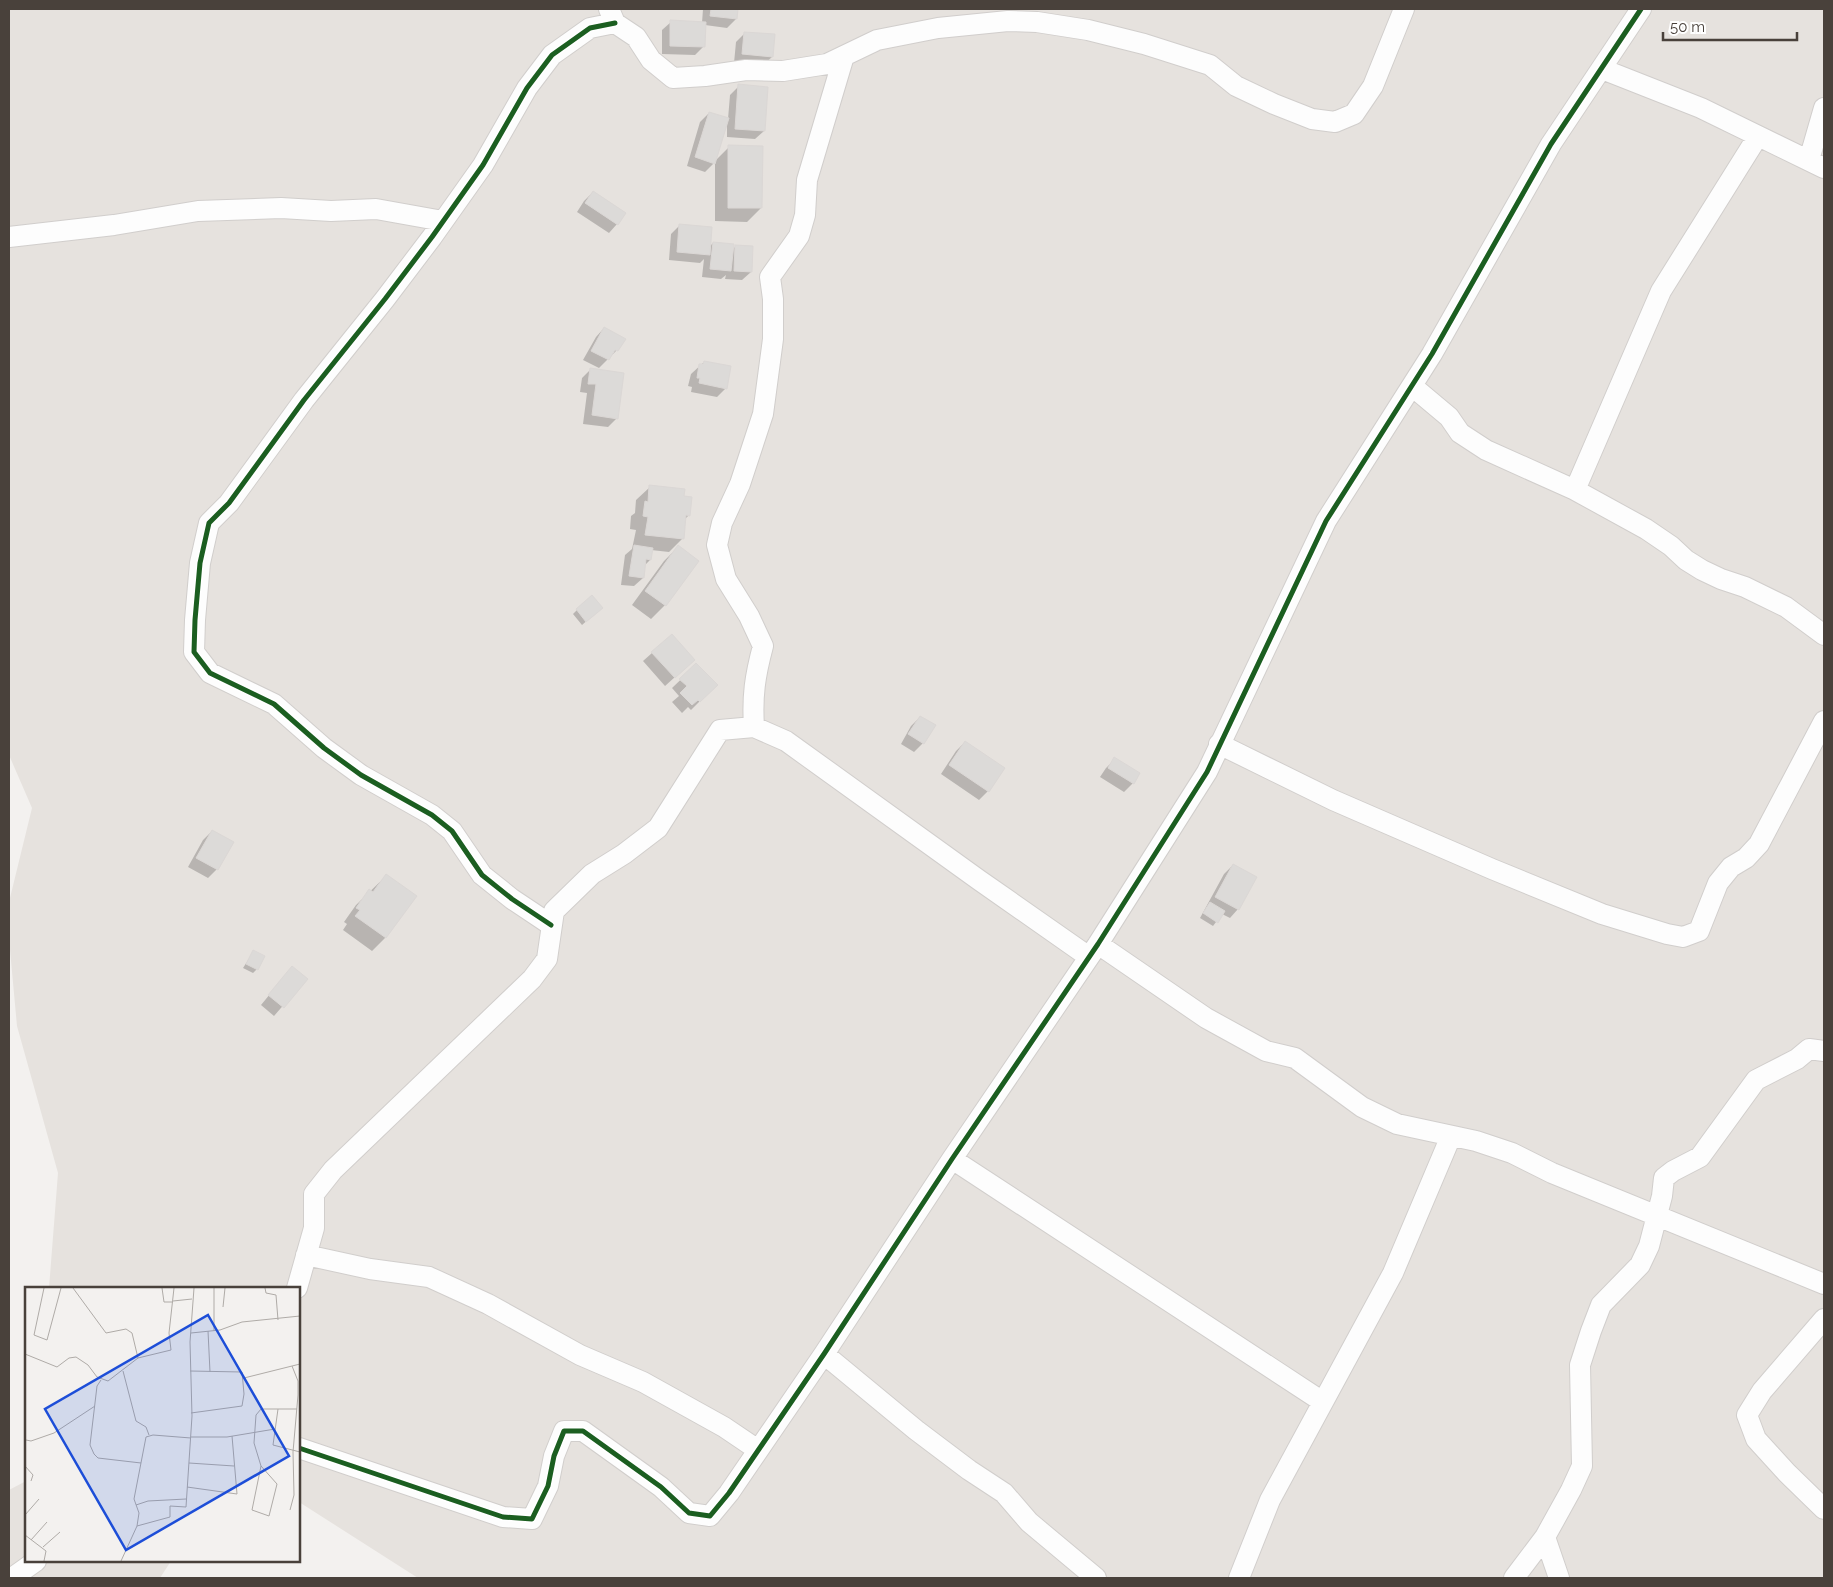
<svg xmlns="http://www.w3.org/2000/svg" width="1833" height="1587" font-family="Raleway,sans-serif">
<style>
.residential{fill:#e6e2de}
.shadow{fill:#0003}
.building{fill:#dcdad8;stroke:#dbd7d5}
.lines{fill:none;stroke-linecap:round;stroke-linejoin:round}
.minor-casing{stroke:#d1cecc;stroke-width:22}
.minor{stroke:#fdfdfd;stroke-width:20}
.cycleway-casing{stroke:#fff;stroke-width:8}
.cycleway{stroke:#1b5e20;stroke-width:5}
.inset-road{fill:none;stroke:#afaba7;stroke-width:1}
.view{fill:#1d4ed8;fill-opacity:0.15;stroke:#1d4ed8;stroke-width:2.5}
.inset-edge{fill:none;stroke:#49413b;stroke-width:2.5}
</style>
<rect width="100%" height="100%" fill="#f3f1ef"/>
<path class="residential" d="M9,9h1815v1569h-1406l-119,-76v-214h-250l9,-115 -41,-147 -8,-87v-37l23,-94 -23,-53z
M26,1481v80h145l-11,17h-151v-88z"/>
<path class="shadow" d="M703,9h34l-1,10 -9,9 -22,-3 -1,21 -9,9 -33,-1v-24l9,-8 31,1z
M744,34l28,23 -9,8 -29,-2 2,-21z
M739,86l25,45 -9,8 -28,-2v-16l-12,40 14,-14 32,61 -14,14 -32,-1v-59l-10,10 -18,-6 13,-44 9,-9 19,6 2,-24z
M593,192l24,32 -8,9 -32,-21 7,-11z
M680,225l29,22 4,-4 19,7 4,-4 15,26 -9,8 -17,-1 1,-4 -5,4 -19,-2 2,-18 -4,4 -31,-3 2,-26z
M604,328l13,22 -18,18 -16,-8 13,-23z
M704,362l22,26 -9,9 -26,-5 1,-5 -4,-1 3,-12z
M591,369l26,49 -9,9 -25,-3 4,-31 -7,-1 2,-14z
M650,487l33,11 6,17 -5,5 -1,18 -14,14 -18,-2 -1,10 -6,6 -1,12 -9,8 -13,-1 4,-30 7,-6 4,-19 -6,-1 1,-13 4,-3 1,-13z
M678,547l19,14 -32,44 -14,14 -19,-14 32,-44z
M577,610l20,2 -15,13 -9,-11z
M652,653l33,15 -20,18 -22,-25z
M696,665l20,20 -25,25 -3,-3 -6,6 -10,-11 7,-6 -7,-8z
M920,717l3,26 -9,9 -13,-8 10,-18z
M965,742l23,49 -9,9 -38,-26 15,-23z
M1115,759l18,24 -9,9 -24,-15 6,-9z
M212,831l5,38 -9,9 -20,-11 15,-27z
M1233,865l5,44 -8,9 -8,-4 -9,12 -13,-8 24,-44z
M386,876l29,20 -30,42 -13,13 -29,-21 4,-6 -3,-2 12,-17z
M254,951l3,18 -4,4 -10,-5z
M284,977l22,2 -32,37 -13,-11z"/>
<path class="building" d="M711,9h27l-1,10 -27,-3z
M670,20l36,2 -1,25 -35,-1z
M744,32l31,2 -2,23 -31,-3z
M738,84l30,3 -3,44 -30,-2z
M709,112l20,6 -14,46 -20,-7z
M728,145l35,1 -1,62h-34z
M593,191l33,22 -8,12 -33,-22z
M679,224l33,3 -2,28 -33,-3z
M713,242l21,2 -3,27 -21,-2z
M735,245l18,1 -1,26 -18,-1z
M604,327l22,12 -8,12 -3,-1 -6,10 -18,-9z
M704,361l27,5 -4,23 -28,-6 1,-5h-3l2,-14h4z
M590,368l34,5 -6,46 -26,-4 4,-31h-8z
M649,485l36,4 -1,7 8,1 -2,19 -4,-1 -2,24 -39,-4 3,-18 -5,-1 2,-15 3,1z
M634,545l19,3 -2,12 -5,-1 -2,19 -15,-2z
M678,545l21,16 -33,45 -21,-15z
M592,595l11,13 -17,14 -10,-13z
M672,634l23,26 -20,18 -24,-26z
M696,663l22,22 -18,17 -2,-2 -6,5 -12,-12 7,-7 -8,-7z
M920,716l16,9 -12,19 -16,-10z
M965,741l40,27 -16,24 -40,-27z
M1114,757l26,16 -6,11 -26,-16z
M212,830l22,12 -16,28 -22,-12z
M1233,864l24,13 -18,33 -24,-13z
M386,874l31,22 -31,42 -31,-22 5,-6 -4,-2 13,-19 4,3z
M1210,902l15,9 -7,12 -15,-10z
M253,950l12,6 -7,14 -12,-6z
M292,966l16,13 -24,29 -16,-13z"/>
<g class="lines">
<g class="minor-casing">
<path id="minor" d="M609,9l6,14 21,14 15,23 22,18 32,-2 41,-6 37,1 44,-7 50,-24 61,-12 70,-7 29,1 51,8 56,14 66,21 26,21 38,18 38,15 23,3 19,-8 19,-28 31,-77
M1602,69l99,39 123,60
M1809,160l15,-52
M9,237l105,-12 84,-14 83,-3 50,3 45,-2 67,12
M1412,386l37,31 11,16 26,17 89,40 71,39 25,17 15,14 16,10 19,9 24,8 41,20 38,28
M1575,490l86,-199 97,-155
M754,727c-2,-31 1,-51 9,-81l-14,-30 -23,-37 -9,-34 5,-22 18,-39 23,-70 10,-75v-40l-3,-22 29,-41 6,-21 2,-35 37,-124
M1219,744l114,56 159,69 110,45 65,20 16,3 16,-6 19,-48 13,-16 15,-9 13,-14 65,-123
M551,925l-39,-26 -30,-24 -30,-44 -20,-16 -71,-40 -37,-27 -50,-44 -64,-31 -16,-21 1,-32 5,-57 9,-40 20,-20 75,-103 81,-101 47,-62 51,-72 44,-77 25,-33 38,-27 25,-5
M1098,944l108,74 60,33 29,7 67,49 35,17 79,17 36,12 40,20 272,111
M952,1159l371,243
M306,1255l64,14 59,8 59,27 92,51 63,27 81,45 34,23
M297,1288l17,-60v-34l19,-24 199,-191 15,-20 7,-48 38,-37 32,-20 34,-26 62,-98 34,-3 32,14 193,139 110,77
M1824,1319l-62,72 -15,24 9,24 31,34 37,36
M824,1354l92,76 53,40 35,23 25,29 67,56
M299,1448l204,69 29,2 16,-33 6,-30 10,-25h19l78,56 28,26 21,3 19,-23 95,-139 128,-195 146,-215 109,-172 119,-251 106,-167 119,-210 90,-135
M1545,1537l14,41
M12,1578l24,-17
M1239,1578l31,-78 123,-227 58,-137
M1514,1578l31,-41 26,-47 11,-24 -2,-101 11,-34 10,-26 39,-40 9,-19 13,-50 2,-18 9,-7 27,-14 56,-77 41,-21 12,-10 15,2"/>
</g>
<use href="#minor" class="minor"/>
<g class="cycleway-casing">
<path id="cycleway" d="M551,925l-39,-26 -30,-24 -30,-44 -20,-16 -71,-40 -37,-27 -50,-44 -64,-31 -16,-21 1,-32 5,-57 9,-40 20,-20 75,-103 81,-101 47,-62 51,-72 44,-77 25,-33 38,-27 25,-5
M299,1448l204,69 29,2 16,-33 6,-30 10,-25h19l78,56 28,26 21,3 19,-23 95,-139 128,-195 146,-215 109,-172 119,-251 106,-167 119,-210 90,-135"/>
</g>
<use href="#cycleway" class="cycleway"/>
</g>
<g transform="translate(25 1287)">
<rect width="275" height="275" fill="#f3f1ef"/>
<path class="inset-road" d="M19,1l-10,47 13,5 14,-52M48,1l33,45 20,-4 6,4 6,25M137,1l2,14h9M240,1l1,5 10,2 2,25M148,14l19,-2M198,20l2,-19M183,44l2,41M189,44v-43M166,46l29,-3 22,-8 58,-6M0,67l32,13 12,-9 7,-1 12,8 9,12 11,4 30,-23 33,-8 -2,-17 5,-45M98,84l13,50 10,6 3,8M165,84l52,1 2,22 -2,12 -51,7M219,91l56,-14M76,93l-4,6 -7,59 4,9 4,4 43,5M253,122l-5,36 27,7M166,150h36l48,-8M1,153l5,1 23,-8 41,-27M164,176l45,3M0,179l8,9 -2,6M236,179l16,18 -8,32 -17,-6 9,-44 -7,-23 2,-28 5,-6h36M162,200l50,7 -5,-58M111,218l12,-4 38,-2M265,223l4,-15 -1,-43 5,-57v-14l-6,-15M0,228l14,-16M112,239l33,-9v-11l16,1 6,-91 -2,-74 4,-54M0,248l21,16 -2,10M6,253l16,-18M18,260l17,-15M96,274l16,-35 2,-13 -5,-14 12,-62 7,-2 38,3"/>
<path class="view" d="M183,28l81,141 -163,94 -81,-141z"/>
<rect width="275" height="275" class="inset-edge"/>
</g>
<rect width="1833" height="1587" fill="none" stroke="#49413b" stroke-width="20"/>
<path d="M1663 32v8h134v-8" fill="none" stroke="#49413b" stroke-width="2.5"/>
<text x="1670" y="32" font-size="15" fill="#49413b" stroke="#ffffff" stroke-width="4" paint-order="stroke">50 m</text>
</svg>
